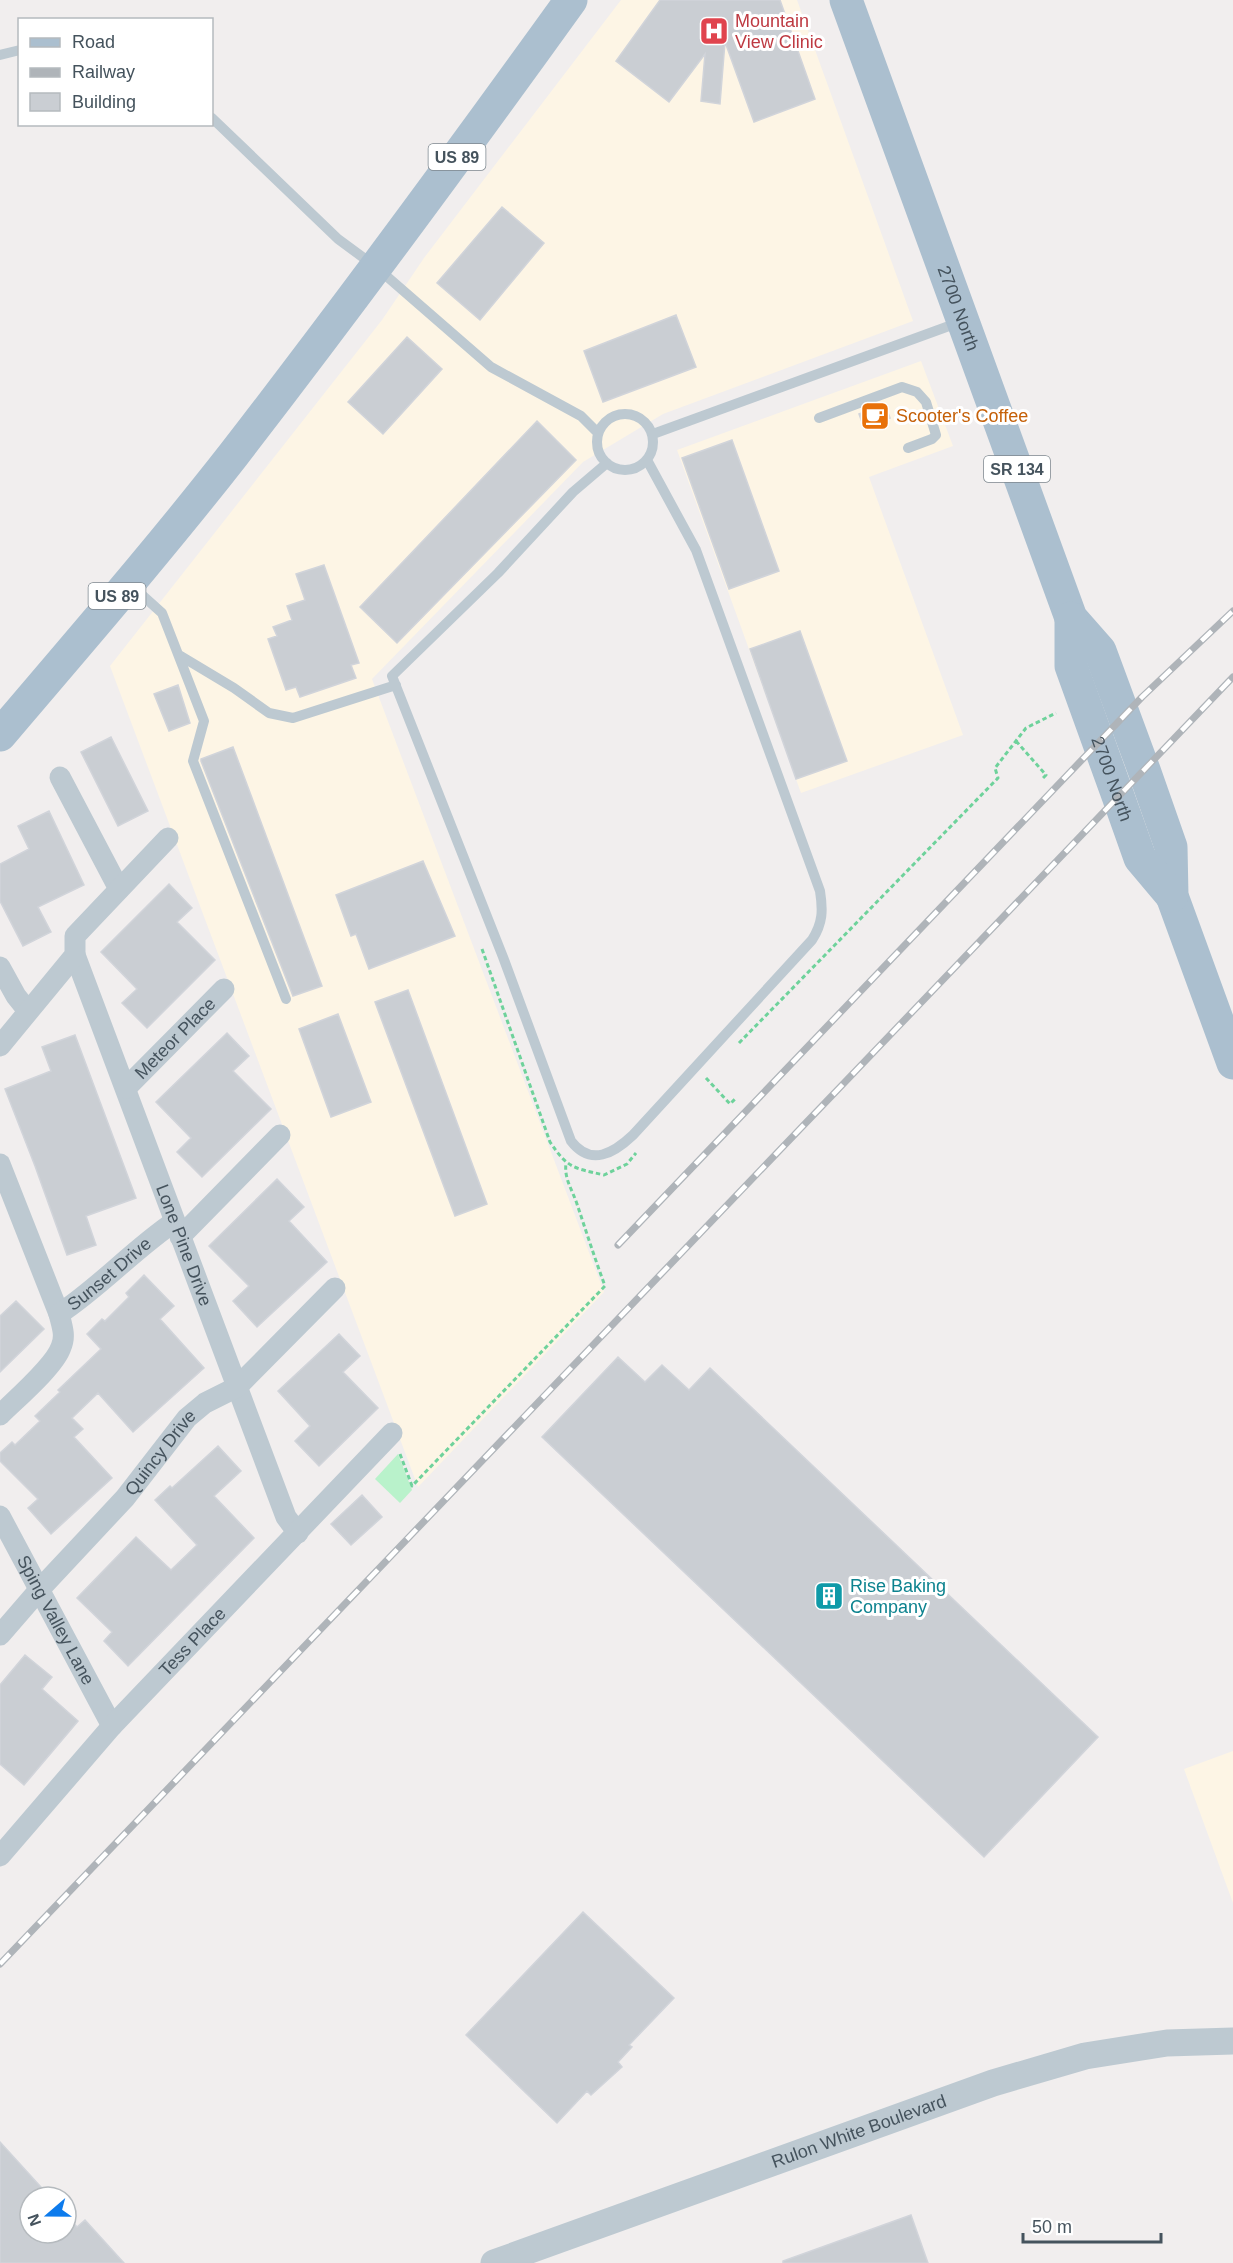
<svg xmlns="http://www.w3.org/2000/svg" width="1233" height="2263" font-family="Arial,sans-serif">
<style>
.commercial{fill:#fdf5e5}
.green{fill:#b9f2cb}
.building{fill:#caced3;stroke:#d1d4da;stroke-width:1.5}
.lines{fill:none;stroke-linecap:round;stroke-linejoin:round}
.path{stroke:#6ed29b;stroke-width:3;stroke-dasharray:4.5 3;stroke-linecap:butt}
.service{stroke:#bdc9d1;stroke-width:10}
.minor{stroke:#bdc9d1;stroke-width:21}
.tertiary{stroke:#bdc9d1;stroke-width:27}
.primary{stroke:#abbfcf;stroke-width:33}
.rail-casing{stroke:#afb4b9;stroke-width:7}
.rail{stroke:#fff;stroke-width:4.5;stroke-dasharray:14;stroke-linecap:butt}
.labels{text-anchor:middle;stroke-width:6;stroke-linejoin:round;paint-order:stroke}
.shield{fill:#fff;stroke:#7d878e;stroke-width:1.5}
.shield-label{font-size:16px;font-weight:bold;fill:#45535d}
.health-label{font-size:18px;fill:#be3a42;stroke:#fff;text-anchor:start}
.street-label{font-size:18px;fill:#45535d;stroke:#fff}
.food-label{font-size:18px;fill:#c56008;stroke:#fff;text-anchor:start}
.culture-label{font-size:18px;fill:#0d838f;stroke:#fff;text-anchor:start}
</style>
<rect width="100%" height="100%" fill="#f1eeee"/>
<path class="commercial" d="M621,0h176l116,321 -250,93 -80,48 -211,217 232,613 -186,195 -308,-821 272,-346 42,-62z
M921,361l32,85 -84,31 94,258 -162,58 -124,-343z
M1233,1751v152l-49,-134z"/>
<path class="green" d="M398,1454l14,36 -12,13 -25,-24z"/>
<path class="building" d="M660,0h120l35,99 -61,23 -29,-80 -5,62 -19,-3 4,-47 -36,48 -53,-41z
M502,207l42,36 -64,77 -43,-37z
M676,315l20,52 -93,35 -19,-51z
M407,337l35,32 -59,65 -35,-32z
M885,404l5,14 -26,10 -5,-14z
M537,421l39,39 -179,183 -37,-36z
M732,440l47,131 -50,18 -47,-131z
M324,565l35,98 -8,2 5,13 -56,19 -4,-10 -10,3 -18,-51 9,-3 -4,-9 19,-7 -5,-14 18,-6 -9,-26z
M800,631l47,130 -51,18 -46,-130z
M178,685l12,38 -21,8 -15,-37z
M111,737l37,74 -30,15 -37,-74z
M233,747l89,239 -29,10 -92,-235v-2z
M49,811l35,74 -46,22 13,25 -28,14 -23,-45v-37l29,-15 -11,-23z
M423,861l32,75 -86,33 -13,-35 -5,2 -15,-41z
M169,884l23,24 -15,14 38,38 -68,68 -25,-25 15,-14 -36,-37z
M408,990l79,214 -32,12 -80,-214z
M338,1014l33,88 -40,15 -32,-88z
M227,1033l22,23 -16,15 38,38 -69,68 -25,-25 14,-14 -35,-36z
M75,1035l61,163 -50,18 10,29 -29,10 -32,-89 -30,-77 46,-18 -9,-24z
M277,1179l27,28 -15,14 38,41 -70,65 -24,-26 16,-15 -40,-40z
M144,1275l30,31 -14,13 44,49 -71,64 -35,-39 -26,25 11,11 -9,8 38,41 -61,56 -23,-26 10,-9 -38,-38v-8l12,-11 3,3 25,-24 -5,-5 25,-24 -2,-2 43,-41 -14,-15 15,-15 3,2 24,-24 -3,-4z
M16,1301l28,28 -44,43v-56z
M339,1334l21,22 -17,16 35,36 -59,58 -24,-25 15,-15 -32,-35z
M618,1357l27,25 17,-17 27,25 21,-22 388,369 -114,120 -442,-420z
M218,1446l23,25 -27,25 40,42 -126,128 -24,-25 8,-9 -35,-34 59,-61 35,33 26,-25 -42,-45 15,-14 2,2z
M362,1495l20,22 -31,28 -20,-21z
M25,1655l27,22 -10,12 36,32 -54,64 -24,-21v-79z
M583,1912l91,86 -45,47 3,2 -14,15 4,5 -31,28 -4,-4 -30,32 -91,-88z
M0,2142l50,55h-20v36h36v-19l11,13 8,-7 39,43h-124z
M911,2215l17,48h-145v-2z"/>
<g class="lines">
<path class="path" d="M1016,741l30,34 -3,3
M482,949l68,193c18,27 24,26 54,33l23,-11 9,-11
M739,1043l259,-265 -3,-10 31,-40 30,-15
M706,1078l24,26 5,-5
M400,1454l12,32 193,-200c-10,-27 -19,-55 -28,-82 -5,-15 -13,-25 -11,-41"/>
<path class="service" d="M0,55l20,-5
M212,118l126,121 38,28 115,100 90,49 17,17
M597 442a28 28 0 1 1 56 0a28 28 0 1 1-56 0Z
M819,418l83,-31 15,5 9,10 10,33 -4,4 -24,9
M653,434l307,-112
M607,463l-34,29 -75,81 -106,103 111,281 68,184c20,26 43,12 62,-6l179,-195c11,-17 11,-30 8,-49l-124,-341 -49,-90
M132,586l30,27 42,108 -11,40 93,238
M179,655l55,33 35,25 24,5 103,-33"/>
<g class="minor">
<path d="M60,777l59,112"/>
<path id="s1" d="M75,955l211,562 12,16"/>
<path d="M0,967l16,29 12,15"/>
<path d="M0,1046l75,-91v-19l93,-98"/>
<path id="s2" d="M126,1088l98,-99"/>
<path d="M0,1164l59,150"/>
<path d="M180,1237l100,-102"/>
<path id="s3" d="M0,1415c15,-15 55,-49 61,-68 5,-11 1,-21 -2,-33 41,-27 74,-64 115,-92"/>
<path id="s4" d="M0,1516l112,210"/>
<path id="s5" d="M0,1635l39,-45 86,-92 62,-80 18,-15 32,-16 98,-99"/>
<path id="s6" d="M0,1856l112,-130 280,-293"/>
</g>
<path class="tertiary" id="s7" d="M494,2263l499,-180 92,-27 82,-13 66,-2"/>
<g class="primary">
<path id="s8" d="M846,0l225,618 29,33 44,119 27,77 1,49 61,167"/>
<path id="s9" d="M1071,618v48l47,130 22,62 32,38"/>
<path d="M0,735c79,-93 159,-185 234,-281 115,-149 227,-301 337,-454"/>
</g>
<g class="rail-casing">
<path id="rail" d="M618,1245l524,-548 91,-86
M0,1964l1233,-1287"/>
</g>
<use href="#rail" class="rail"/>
</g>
<defs>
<g id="hospital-square" transform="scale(1.5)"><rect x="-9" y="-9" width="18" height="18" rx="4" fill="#e0444e" stroke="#fff"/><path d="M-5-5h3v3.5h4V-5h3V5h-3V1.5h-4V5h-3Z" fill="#fff"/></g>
<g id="cafe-square" transform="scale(1.5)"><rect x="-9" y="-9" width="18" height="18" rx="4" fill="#e8710a" stroke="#fff"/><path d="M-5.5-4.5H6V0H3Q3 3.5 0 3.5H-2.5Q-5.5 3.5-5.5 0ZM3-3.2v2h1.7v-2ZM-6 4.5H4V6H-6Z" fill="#fff"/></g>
<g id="building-square" transform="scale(1.5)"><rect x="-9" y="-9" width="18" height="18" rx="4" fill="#0f9aa8" stroke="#fff"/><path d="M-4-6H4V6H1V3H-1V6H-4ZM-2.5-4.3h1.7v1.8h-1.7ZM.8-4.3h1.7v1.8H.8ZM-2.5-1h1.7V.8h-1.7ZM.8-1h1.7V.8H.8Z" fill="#fff"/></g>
</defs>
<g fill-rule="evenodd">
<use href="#hospital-square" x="714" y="31"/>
<use href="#cafe-square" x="875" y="416"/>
<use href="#building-square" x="829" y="1596"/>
</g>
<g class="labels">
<g class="shield">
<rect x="428.5" y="144" width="57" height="26" rx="4.5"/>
<rect x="984" y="456" width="66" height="26" rx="4.5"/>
<rect x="88.5" y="583" width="57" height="26" rx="4.5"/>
</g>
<g class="shield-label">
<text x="457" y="163">US 89</text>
<text x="1017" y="475">SR 134</text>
<text x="117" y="602">US 89</text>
</g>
<g class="health-label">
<text x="735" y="27">Mountain<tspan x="735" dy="21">View Clinic</tspan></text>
</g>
<g class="street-label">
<text dy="6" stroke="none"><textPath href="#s8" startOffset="328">2700 North</textPath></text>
<text dy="6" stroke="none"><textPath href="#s9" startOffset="168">2700 North</textPath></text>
<text dy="6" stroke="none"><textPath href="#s2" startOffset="70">Meteor Place</textPath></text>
<text dy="6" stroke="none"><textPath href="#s1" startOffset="310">Lone Pine Drive</textPath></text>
<text dy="6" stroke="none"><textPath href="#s3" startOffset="190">Sunset Drive</textPath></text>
<text dy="6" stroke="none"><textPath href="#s5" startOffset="243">Quincy Drive</textPath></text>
<text dy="6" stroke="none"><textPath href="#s4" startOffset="118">Sping Valley Lane</textPath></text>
<text dy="6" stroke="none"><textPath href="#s6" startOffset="288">Tess Place</textPath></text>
<text dy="6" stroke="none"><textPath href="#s7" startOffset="388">Rulon White Boulevard</textPath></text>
</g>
<g class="food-label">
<text x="896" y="422">Scooter's Coffee</text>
</g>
<g class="culture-label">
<text x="850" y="1592">Rise Baking<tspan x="850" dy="21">Company</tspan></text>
</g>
</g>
<rect x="18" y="18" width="195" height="108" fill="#ffffff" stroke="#b5babe" stroke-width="1.5"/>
<rect x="30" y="38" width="30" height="9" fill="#abbfcf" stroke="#b5babe" stroke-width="1.5"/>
<text x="72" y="48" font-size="18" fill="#45535d">Road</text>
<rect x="30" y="68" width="30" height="9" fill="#afb4b9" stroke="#b5babe" stroke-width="1.5"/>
<text x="72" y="78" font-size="18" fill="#45535d">Railway</text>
<rect x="30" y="93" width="30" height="18" fill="#caced3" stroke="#b5babe" stroke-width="1.5"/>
<text x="72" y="108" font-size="18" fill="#45535d">Building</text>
<g transform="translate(48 2215) rotate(250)"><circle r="28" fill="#ffffff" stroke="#b5babe" stroke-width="1.5"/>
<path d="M0-4.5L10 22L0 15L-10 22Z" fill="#0d7bec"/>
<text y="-9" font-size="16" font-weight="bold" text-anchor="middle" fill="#45535d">N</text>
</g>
<path d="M1023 2233v9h138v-9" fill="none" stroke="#45535d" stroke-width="3"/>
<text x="1032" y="2233" font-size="18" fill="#45535d" stroke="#ffffff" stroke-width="4.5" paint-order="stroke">50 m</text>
</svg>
